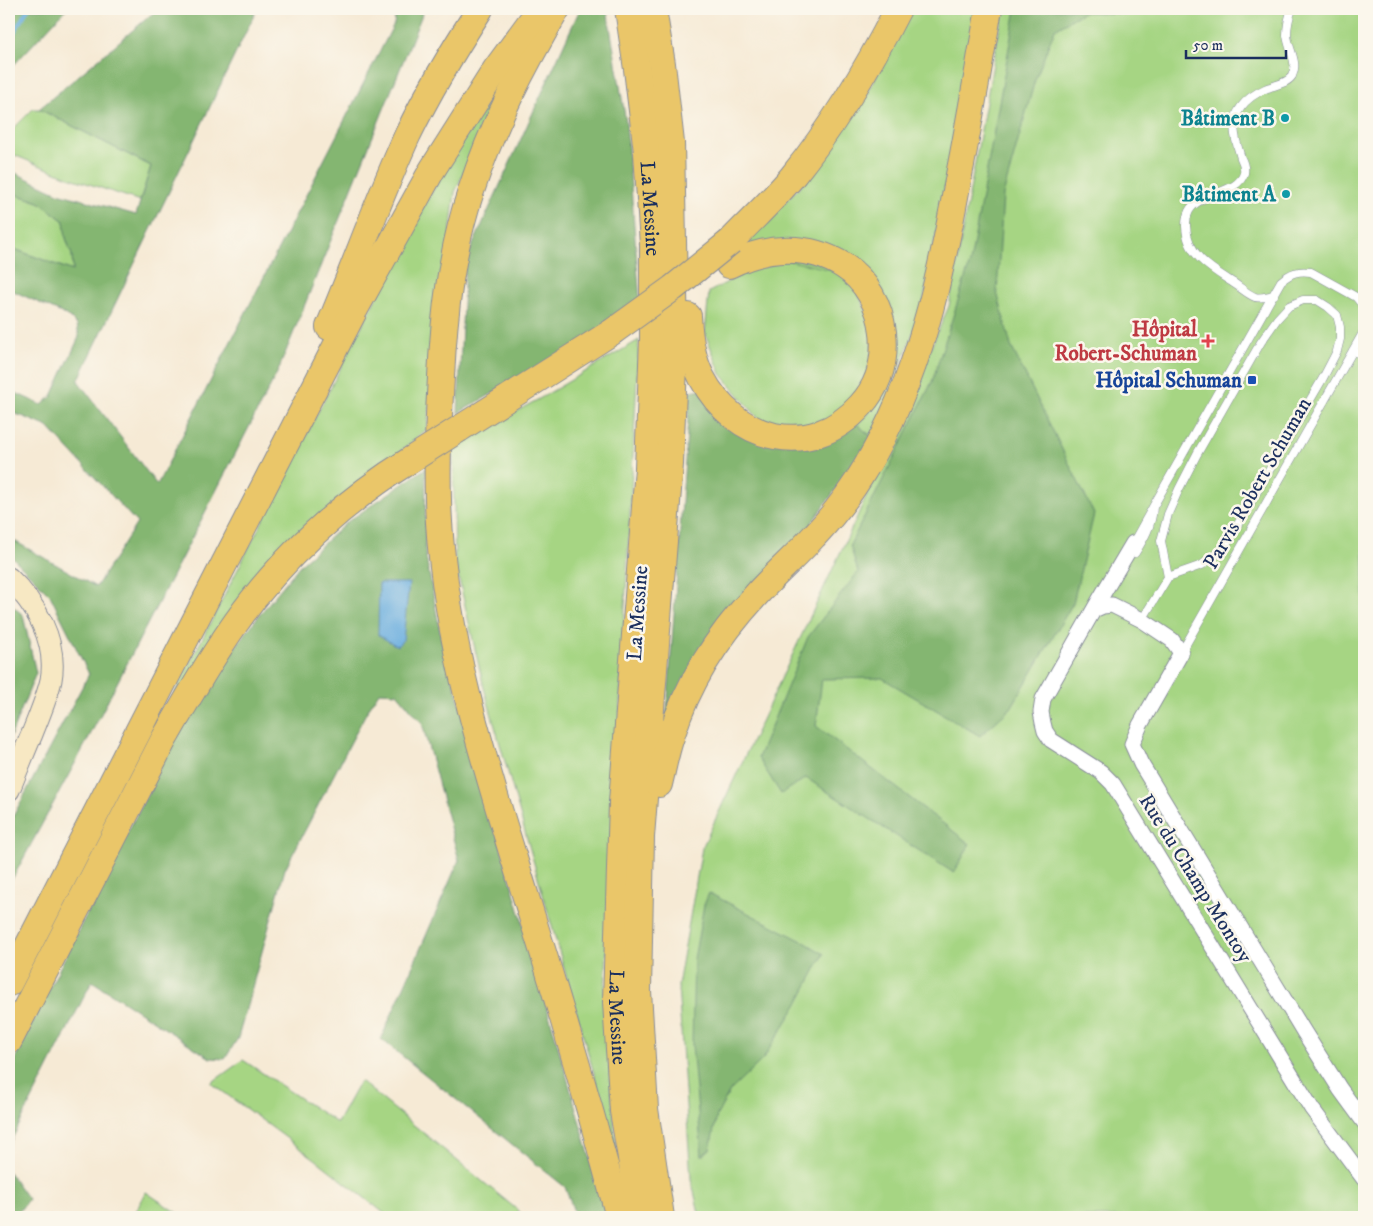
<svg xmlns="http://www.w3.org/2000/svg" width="1373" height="1226" font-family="'IM FELL DW Pica',serif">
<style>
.green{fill:#a6d583;stroke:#608270}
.forest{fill:#84b671;stroke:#507268}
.water{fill:#6aaedf;stroke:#426e9e}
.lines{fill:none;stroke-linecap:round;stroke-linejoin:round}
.stream{stroke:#6aaedf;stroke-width:4}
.lane-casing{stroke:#888c9a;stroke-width:9}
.street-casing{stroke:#888c9a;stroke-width:17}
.secondary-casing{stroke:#888c9a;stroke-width:23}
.highway-casing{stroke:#888c9a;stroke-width:28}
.lane{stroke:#fff;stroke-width:8}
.street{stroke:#fff;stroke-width:15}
.secondary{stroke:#f7e8c3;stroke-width:21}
.highway{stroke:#eac669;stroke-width:26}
.highway-bridge-casing{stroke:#888c9a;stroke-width:28;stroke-linecap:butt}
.highway-bridge{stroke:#eac669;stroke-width:26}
.culture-dot{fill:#0f9aa8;stroke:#fbf7ec;stroke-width:2}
.health-dot{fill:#e0444e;stroke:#fbf7ec;stroke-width:2}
.transit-dot{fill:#1a4fb4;stroke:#fbf7ec;stroke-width:2}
.labels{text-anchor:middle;stroke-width:5;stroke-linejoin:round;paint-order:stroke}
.culture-label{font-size:21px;font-weight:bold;fill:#0d838f;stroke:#fbf7ec;text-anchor:end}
.street-label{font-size:21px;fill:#1b2f5e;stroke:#fbf7ec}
.health-label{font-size:21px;font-weight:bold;fill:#be3a42;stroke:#fbf7ec;text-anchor:end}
.transit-label{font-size:21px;font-weight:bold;fill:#164399;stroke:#fbf7ec;text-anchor:end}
</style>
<rect width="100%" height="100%" fill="#fbf7ec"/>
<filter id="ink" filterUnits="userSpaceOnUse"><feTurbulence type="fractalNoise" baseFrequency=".02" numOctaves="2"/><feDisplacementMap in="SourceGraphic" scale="10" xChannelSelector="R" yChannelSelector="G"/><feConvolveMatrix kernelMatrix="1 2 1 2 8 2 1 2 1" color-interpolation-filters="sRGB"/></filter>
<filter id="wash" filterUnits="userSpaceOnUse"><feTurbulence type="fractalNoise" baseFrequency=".0096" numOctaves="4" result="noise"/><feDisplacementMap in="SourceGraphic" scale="20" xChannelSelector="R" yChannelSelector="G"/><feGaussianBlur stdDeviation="1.12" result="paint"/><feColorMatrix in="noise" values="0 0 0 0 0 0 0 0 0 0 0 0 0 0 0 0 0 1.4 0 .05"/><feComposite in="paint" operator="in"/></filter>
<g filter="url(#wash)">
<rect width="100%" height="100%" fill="#f6ead5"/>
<path class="green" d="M911,9h67l-56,300 -49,129 -16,-14 15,-16 -1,-130 -132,-28 66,-69 56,-75z
M1003,9h361v1208h-664l-9,-38 -13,-193 24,-138 154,-329 93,-213z
M506,78l-51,114 -28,237 -114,96 -147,185 253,-496 42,-71z
M33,109h6l112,57 -11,35 -72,-24 -59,-24v-20z
M9,192l30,10 25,19 2,17 6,17 1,16 -64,-24z
M797,259l29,6 28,18 21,49 -10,55 -37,35 -47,6 -23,-10 -37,-44 -16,-41 4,-41 48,-26z
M639,340l-35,669 13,145 -133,-466 -29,-126 -2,-116 86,-47z
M243,1060l94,63 23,-42 166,136h-137l-74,-58 -104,-76z
M146,1192l37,25h-50z"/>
<path class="forest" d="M9,9h57l-57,61z
M158,9h99l-179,372 79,104 237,-461 2,-15h27l-2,8 -143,354 -192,372 -77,142v-61l80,-150 -39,-79 -41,-41v-16l87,49 41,-64 -89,-96 -26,-11 -13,-4v-22l33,15 10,-9 27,-59 -2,-12 -9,-9 -59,-27v-42l64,24 -1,-16 -6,-17 -2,-17 -25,-19 -30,-10v-22l49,23 78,22 15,-49 -112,-57z
M580,9h27l19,113 14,180 -57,41 -125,70 7,-151z
M1016,9h112l-3,5 -41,-2 -29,17 -20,51 -32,115 -6,97 14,54 83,168 -21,89 -62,105 -31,28 -98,-58 -60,1 -6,47 154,118 -16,29 -148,-95 -25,16 -23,-36 50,-121 50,-65 -8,-27 82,-163 38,-119z
M702,389l38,42 117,-7 16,14 -207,287 24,-334z
M426,468l-1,84 17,89 165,576h-31l-11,-30 -184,-148 78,-179 -37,-137 -25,-30 -18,-1 -13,21 -81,156 -47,169 -13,21 -15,-1 -118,-77 -83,164v-71l11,-27 170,-339 70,-94 40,-49 47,-43z
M9,603l14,12 13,58 -27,67z
M709,893l97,50 18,11 -27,51 -34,54 -33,32 -13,24 -7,34 -8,7 -10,-111 2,-86 10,-54z
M9,1172l19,27 -9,13h-10z"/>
<path class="water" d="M379,583h30l-6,57 -6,6 -19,-11z"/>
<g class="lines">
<path class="stream" d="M9,39l4,-5 15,-25"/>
</g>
</g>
<g filter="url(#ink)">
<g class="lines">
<g class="lane-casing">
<path id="lane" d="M1274,295c-6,1 -14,4 -19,2 -8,-3 -16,-11 -23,-15 -22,-14 -45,-27 -46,-56 0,-4 1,-11 3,-15 10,-19 50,-17 55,-38 1,-5 -1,-11 -3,-15 -5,-17 -12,-35 0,-51 6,-8 15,-14 24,-18 9,-4 22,-5 27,-13 7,-13 -4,-28 -5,-41 0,-9 2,-18 5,-26
M1353,350l5,3h6
M1133,543l21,-38 127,-224c10,-8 17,-11 30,-9l45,25 8,10
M1135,553c9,-14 17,-28 18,-46
M1142,620l26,-43 34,-12 22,-17 99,-170 14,-27 3,-12v-12l-3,-12 -9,-8 -11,-7h-14l-14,6 -12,13 -16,23 -64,112 -18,35 -11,25 -7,27 7,36
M1181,653l183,-322"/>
</g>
<g class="street-casing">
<path id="street" d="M1133,543l-32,54 -58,102 -2,13 2,11 2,8 6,9 50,32 12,12 199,325 52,70
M1094,610l9,-4 9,-1 30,15 30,20 9,13 -41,72 -8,19 9,20 163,268 36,57 24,33"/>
</g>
<g class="secondary-casing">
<path id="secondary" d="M9,578c26,25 49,63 42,102 -4,18 -12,36 -19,54 -8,18 -15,37 -23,56"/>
</g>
<g class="highway-casing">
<g id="highway">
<path d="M557,9c-34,58 -65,117 -86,182 -20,60 -27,123 -30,186 -3,48 -5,97 -2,145 8,135 55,270 94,398 31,99 60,198 86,297"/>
<path id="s1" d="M628,9l9,60 10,83 6,93v94l-5,129 -26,334 -6,200 7,109 18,106"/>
<path d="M653,9l9,55 9,79 4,197 -5,124 -29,373 -3,154 7,118 16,108"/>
<path d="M731,241c20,-21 42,-41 61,-64 42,-52 76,-109 106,-168"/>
<path d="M688,316c1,21 4,43 14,62 33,63 109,83 159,27 19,-21 25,-46 22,-73 -3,-26 -17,-52 -39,-66 -36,-23 -78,-20 -115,-1"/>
<path d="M329,327c27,-64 50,-130 79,-193 21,-43 46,-85 72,-125"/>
<path d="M459,429l153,-97"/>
<path d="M659,784c4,-16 7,-34 13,-50 16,-52 48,-100 85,-140 18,-20 39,-38 57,-58 20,-21 38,-45 52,-69 53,-88 75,-192 93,-292 11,-55 20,-111 30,-166"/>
<path d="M9,983l345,-672 78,-141 64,-101 44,-60"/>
<path d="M9,1041l154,-300c23,-40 46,-80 72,-117 46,-66 109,-123 177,-165"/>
</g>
</g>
<use href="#lane" class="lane"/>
<use href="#street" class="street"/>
<use href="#secondary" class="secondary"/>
<use href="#highway" class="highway"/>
<g class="highway-bridge-casing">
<path id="highway-bridge" d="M612,332l61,-44 58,-47
M412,459l47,-30"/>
</g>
<use href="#highway-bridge" class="highway-bridge"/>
</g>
</g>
<g class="culture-dot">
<circle cx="1285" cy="118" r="5"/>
<circle cx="1286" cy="194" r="5"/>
</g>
<path class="health-dot" d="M1205.5 333.5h5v5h5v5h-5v5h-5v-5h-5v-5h5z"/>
<rect class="transit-dot" x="1247" y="375" width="10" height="10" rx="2.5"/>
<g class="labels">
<g class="culture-label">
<text x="1275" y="125">Bâtiment B</text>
<text x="1276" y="201">Bâtiment A</text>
</g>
<g class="street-label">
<text dy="7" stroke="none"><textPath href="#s1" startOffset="201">La Messine</textPath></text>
<text transform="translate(1257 483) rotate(-60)" y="7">Parvis Robert Schuman</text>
<text transform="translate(637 613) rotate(-86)" y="7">La Messine</text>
<text transform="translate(1196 878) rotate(58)" y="7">Rue du Champ Montoy</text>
<text dy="7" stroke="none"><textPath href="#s1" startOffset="1011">La Messine</textPath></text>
</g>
<g class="health-label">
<text x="1197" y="336">Hôpital<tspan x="1197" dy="24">Robert-Schuman</tspan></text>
</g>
<g class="transit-label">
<text x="1242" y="387">Hôpital Schuman</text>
</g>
</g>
<rect width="1373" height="1226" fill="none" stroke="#fbf7ec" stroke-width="30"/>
<path d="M1186 50v8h100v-8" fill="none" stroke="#1b2f5e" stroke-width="2.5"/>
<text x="1193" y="50" font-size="15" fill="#1b2f5e" stroke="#fbf7ec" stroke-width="4" paint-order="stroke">50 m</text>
</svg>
